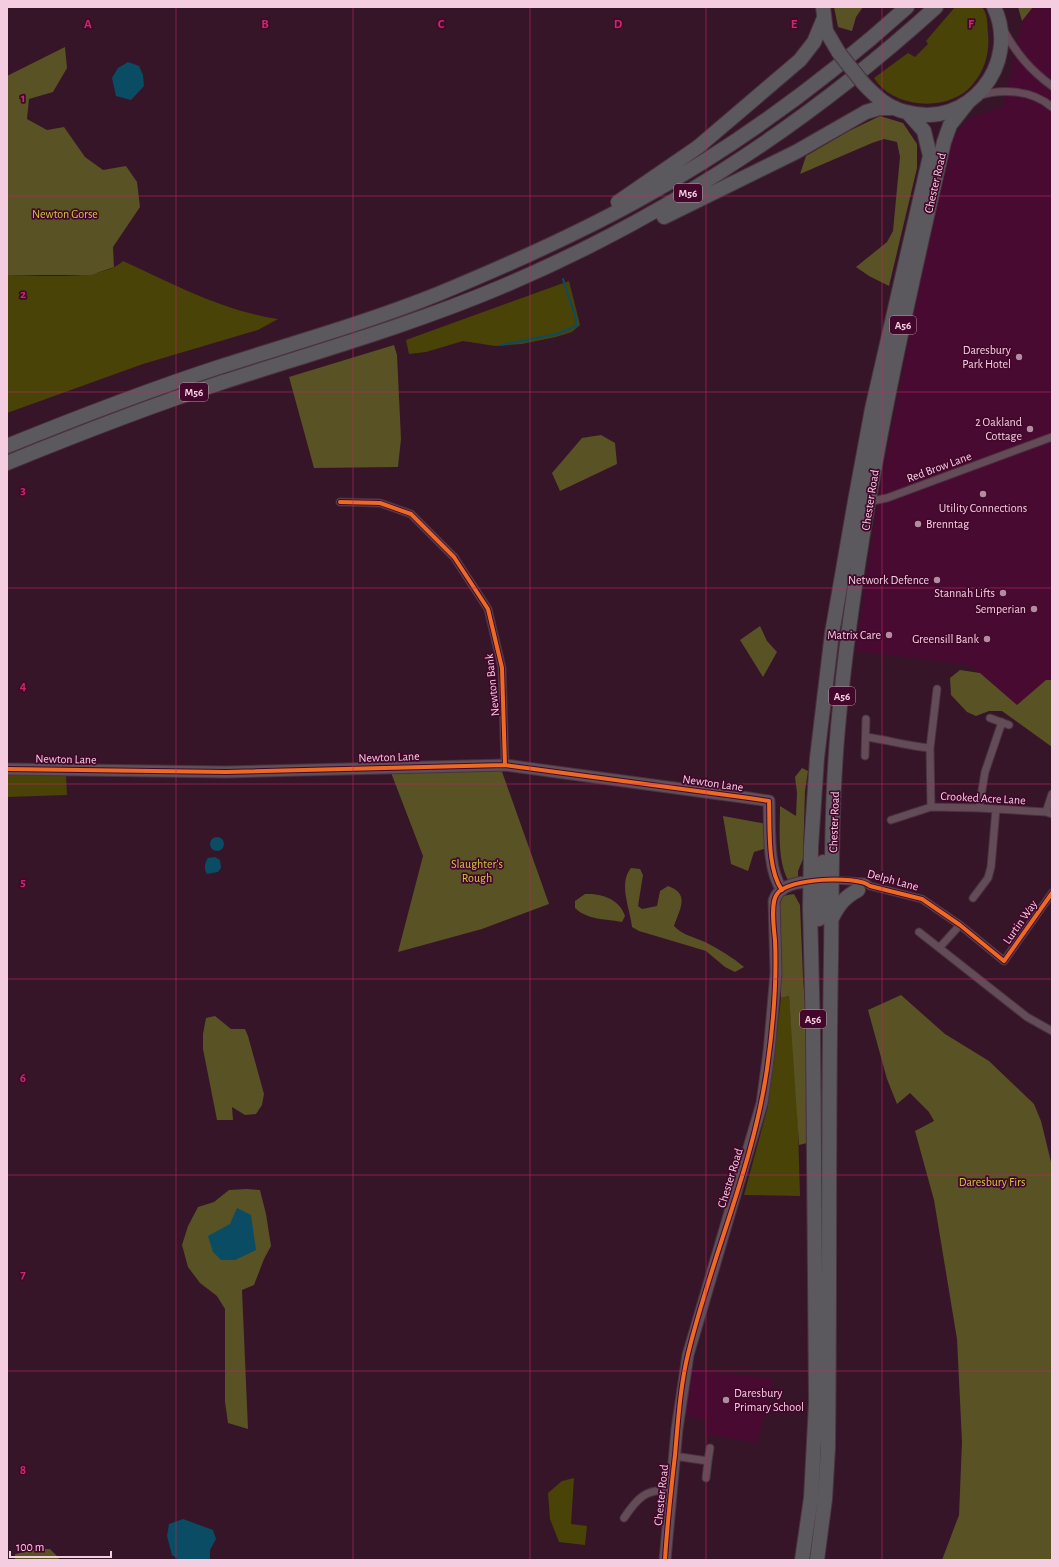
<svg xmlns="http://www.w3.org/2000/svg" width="1059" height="1567" font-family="'Alegreya Sans',sans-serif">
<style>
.built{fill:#490a32}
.green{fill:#494308}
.forest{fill:#585225}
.water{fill:#0a4c63}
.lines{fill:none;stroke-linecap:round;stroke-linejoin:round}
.stream{stroke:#0a4c63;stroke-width:2}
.street-casing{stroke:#4a323f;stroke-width:9}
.secondary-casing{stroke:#4a323f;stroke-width:13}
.highway-casing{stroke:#4a323f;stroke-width:16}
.street{stroke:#634b58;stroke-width:7}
.secondary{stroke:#604f59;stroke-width:11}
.highway{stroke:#5c595e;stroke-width:14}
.highway-bridge-casing{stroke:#4a323f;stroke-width:16;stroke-linecap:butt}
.highway-bridge{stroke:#5c595e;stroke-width:14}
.cycleway-casing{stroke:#43072c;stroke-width:6}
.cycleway{stroke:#ed6a23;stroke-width:4}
.grid{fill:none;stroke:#c72a68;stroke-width:1;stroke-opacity:0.55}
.poi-dot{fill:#b28da0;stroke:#43072c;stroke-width:1.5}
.labels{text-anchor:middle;stroke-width:3.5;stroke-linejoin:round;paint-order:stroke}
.shield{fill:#43072c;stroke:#bf92aa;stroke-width:1}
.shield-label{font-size:11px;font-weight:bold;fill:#f4cee0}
.street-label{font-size:12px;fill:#f4cee0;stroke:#43072c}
.park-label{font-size:12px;fill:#ccc938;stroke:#43072c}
.poi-label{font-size:12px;fill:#f4cee0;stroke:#43072c;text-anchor:end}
.grid-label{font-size:13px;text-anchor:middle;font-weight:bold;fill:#c72a68;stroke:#43072c;stroke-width:3.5;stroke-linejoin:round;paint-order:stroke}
</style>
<rect width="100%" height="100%" fill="#361528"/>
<path class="built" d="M1033,7h19v732l-36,-35 -46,-39 -114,-14 22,-150 68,-355 24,-28 34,-12 18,-85z
M689,1369l85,10 -17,64 -52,-9 2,-14 -25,-5z"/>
<path class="green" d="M955,7h27c6,7 5,17 6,26 2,19 -3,37 -15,51 -23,29 -80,25 -99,-6l34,-25 7,4 13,-13 -2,-3z
M123,261c50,23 100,50 155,58l-20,11 -115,34 -136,49v-138c30,0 94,7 116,-14z
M569,281l11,44 -8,7 -16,5 -34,7 -27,2 -32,-5 -37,11 -17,2 -3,-14z
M7,773l59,2 1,20 -60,2z
M789,996l8,96 3,104 -56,-1 24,-89 13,-108z
M574,1478l-3,46 16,2 -2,19 -26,-3 -9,-23 -2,-26 14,-12z"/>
<path class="forest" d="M834,7h29l-7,10 -4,14 -14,-4z
M1018,7h15l-11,14z
M65,47l2,21 -14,24 -24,7 -2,20 20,11 17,-3 21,30 18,13 23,-4 11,16 3,25 -27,40 1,20 -23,8h-84v-199z
M880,116l23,7 14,21v24l-28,118 -20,-10 -13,-9 31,-25 6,-11 7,-74 -3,-15 -13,-3 -12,4 -72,31 6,-18 43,-25z
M394,345l3,10 4,84 -3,28 -84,1 -25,-91z
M601,435l14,8 2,21 -57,27 -8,-18 30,-35z
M760,626l7,15 10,11 -14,25 -23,-37z
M960,670l20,3 37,32 29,-25h6v67l-50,-36h-13l-13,5 -9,-4 -16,-17 -1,-17z
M500,766l49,138 -67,25 -84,23 25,-96 -33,-86z
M802,768l6,3 -3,20 -2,68 -5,12v9h-10c-11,-20 -8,-51 -8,-74l16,10 1,-23 -2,-16z
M723,816l44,8v24l-13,4 -6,19 -17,-7z
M631,868l9,1 3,6 -5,31 4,3 15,-3 3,-15 8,-5c23,8 11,24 6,40 8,9 20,11 31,16 14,7 27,15 39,25l-9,5 -10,-5 -19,-16 -67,-20 -7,-4c-2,-19 -14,-43 -1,-59z
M585,894c16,-1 35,5 40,22l-3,6c-15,-3 -35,-2 -47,-14v-7z
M794,894l6,11 3,72 3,39 1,127 -8,2 -10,-149 -8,2 -2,-88 3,-14z
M901,995l44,39 44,27 45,43 7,17 11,45v394h-110l17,-45 3,-73 -5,-103 -23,-139 -19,-69 19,-10 -5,-9 -19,-19 -13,11 -10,-25 -19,-69z
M215,1016l16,13h14l3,7 16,58 -2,11 -6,9 -11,1 -13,-8 1,13h-16l-14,-71v-15l3,-16z
M247,1189l13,1 6,24 5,32 -7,13 -10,26 -12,5 6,139 -20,-6 -3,-21v-93l-8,-13 -17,-13 -12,-16 -6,-22 6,-19 10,-19 16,-5 15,-12z
M40,1549h10l9,9 -1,2h-43v-6z"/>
<path class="water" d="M128,62l11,4 4,9 1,11 -13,14 -15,-4 -4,-18 6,-10z
M210 844a7 7 0 1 1 14 0a7 7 0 1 1-14 0Z
M215,857l5,3 1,8 -3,4 -11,2c-3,-5 -3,-10 1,-16z
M237,1208l14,7 5,35 -21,10h-14l-8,-8 -5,-16 22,-12z
M183,1519l30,11 3,9 -6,11v10h-31l-7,-5 -5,-19 2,-12z"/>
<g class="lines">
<path class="stream" d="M501,345l56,-11 19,-8v-7l-13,-40"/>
<g class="street-casing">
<path id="street" d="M1003,29c13,24 27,41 49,57
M978,96c24,-8 54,-6 74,11
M340,502l40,1 31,11 43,43 34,52 14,59 3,97
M867,502l20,-4 165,-61
M990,718l19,7
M866,737c22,3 42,9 64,11
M865,756l1,-37
M931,807l-1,-59 7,-59
M979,808l6,-36 17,-50
M1046,812l6,-18
M891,820l40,-13 48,1 67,4 6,2
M832,880l33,2 5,4 52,13 38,26 44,36 48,-68
M973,898l15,-20 3,-11 5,-58
M919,932l108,85 25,14
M940,947l20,-22
M674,1456l34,5 -2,17
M708,1461l2,-13
M624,1518c12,-18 23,-32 47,-26"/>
</g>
<g class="secondary-casing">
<path id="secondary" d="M7,769l219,3 279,-7 244,33 20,3c1,26 -2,68 13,89
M665,1560l12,-131 11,-74 74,-252 7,-51 7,-79 -2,-72c5,-18 28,-19 43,-20"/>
</g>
<g class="highway-casing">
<path id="highway" d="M823,7l3,24 13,22
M863,83c12,13 25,25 43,29 62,18 115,-48 88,-105
M618,202l80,-55 102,-87 14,-18 10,-24
M664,217l132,-65 70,-40 13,-4h16
M7,446c69,-28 139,-55 209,-78 74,-24 150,-45 222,-74 70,-29 140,-60 206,-97 95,-53 183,-118 263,-190
M7,463c71,-29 143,-57 216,-81 93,-30 188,-57 278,-95 161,-68 306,-163 435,-280
M832,918c7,-14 13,-21 26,-28
M819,919l4,-57
M802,1560l9,-62 5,-95 -3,-373 -3,-122 1,-61 6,-89 15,-125 23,-132 17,-92 58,-253 -6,-25 -16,-18
M817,1560l8,-61 3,-51c2,-163 0,-326 3,-489 1,-77 0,-155 7,-232 18,-197 61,-391 106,-585l6,-17 19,-24"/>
</g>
<use href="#street" class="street"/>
<use href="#secondary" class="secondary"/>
<use href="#highway" class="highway"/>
<g class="highway-bridge-casing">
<path id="highway-bridge" d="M839,53l24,30"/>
</g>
<use href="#highway-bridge" class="highway-bridge"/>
<g class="cycleway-casing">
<path id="cycleway" d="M340,502l40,1 31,11 43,43 34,52 14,59 3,97
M7,769l219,3 279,-7 244,33 20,3c1,26 -2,68 13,89
M665,1560c2,-35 6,-70 10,-105 3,-33 5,-68 13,-101 23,-96 65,-187 79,-285 6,-42 10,-86 8,-129 -1,-11 -5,-37 2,-46 11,-16 79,-19 93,-8l52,13 38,26 44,36 48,-68"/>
</g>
<use href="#cycleway" class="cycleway"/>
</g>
<path class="grid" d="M176,7v1553M353,7v1553M530,7v1553M706,7v1553M882,7v1553M7,196h1045M7,392h1045M7,588h1045M7,784h1045M7,979h1045M7,1175h1045M7,1371h1045"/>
<g class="poi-dot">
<circle cx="1019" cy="357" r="4"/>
<circle cx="1030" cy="429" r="4"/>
<circle cx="983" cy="494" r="4"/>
<circle cx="918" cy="524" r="4"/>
<circle cx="937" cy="580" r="4"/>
<circle cx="1003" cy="593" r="4"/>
<circle cx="1034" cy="609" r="4"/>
<circle cx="889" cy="635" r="4"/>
<circle cx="987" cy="639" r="4"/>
<circle cx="726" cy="1400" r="4"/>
</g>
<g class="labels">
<g class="shield">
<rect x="674" y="184" width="28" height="18" rx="3"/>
<rect x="890" y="316" width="26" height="18" rx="3"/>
<rect x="180" y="383" width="28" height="18" rx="3"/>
<rect x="829" y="687" width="26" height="18" rx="3"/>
<rect x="800" y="1010" width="26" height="18" rx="3"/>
</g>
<g class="shield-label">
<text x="688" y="197">M56</text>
<text x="903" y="329">A56</text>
<text x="194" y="396">M56</text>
<text x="842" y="700">A56</text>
<text x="813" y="1023">A56</text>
</g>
<g class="street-label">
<text transform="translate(935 183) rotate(-77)" y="4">Chester Road</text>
<text transform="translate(939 467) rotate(-20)" y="4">Red Brow Lane</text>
<text transform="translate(870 500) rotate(-81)" y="4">Chester Road</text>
<text transform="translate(492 685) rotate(-96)" y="4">Newton Bank</text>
<text transform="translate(389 757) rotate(-2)" y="4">Newton Lane</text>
<text transform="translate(66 759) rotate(1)" y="4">Newton Lane</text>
<text transform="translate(713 783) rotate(8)" y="4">Newton Lane</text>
<text transform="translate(983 798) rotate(3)" y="4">Crooked Acre Lane</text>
<text transform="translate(834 822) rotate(-88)" y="4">Chester Road</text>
<text transform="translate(893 880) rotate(15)" y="4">Delph Lane</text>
<text transform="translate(1020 922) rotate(-55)" y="4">Lurtin Way</text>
<text transform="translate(730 1178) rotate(-73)" y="4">Chester Road</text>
<text transform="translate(661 1495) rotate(-84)" y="4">Chester Road</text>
</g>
<g class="park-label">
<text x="65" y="218">Newton Gorse</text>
<text x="477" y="868">Slaughter's<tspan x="477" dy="14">Rough</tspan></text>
<text x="992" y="1186">Daresbury Firs</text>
</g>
<g class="poi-label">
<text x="1011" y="354">Daresbury<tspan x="1011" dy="14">Park Hotel</tspan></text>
<text x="1022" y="426">2 Oakland<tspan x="1022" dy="14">Cottage</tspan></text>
<text x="983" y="512" text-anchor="middle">Utility Connections</text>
<text x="926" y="528" text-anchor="start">Brenntag</text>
<text x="929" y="584">Network Defence</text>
<text x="995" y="597">Stannah Lifts</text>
<text x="1026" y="613">Semperian</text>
<text x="881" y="639">Matrix Care</text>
<text x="979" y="643">Greensill Bank</text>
<text x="734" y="1397" text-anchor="start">Daresbury<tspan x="734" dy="14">Primary School</tspan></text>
</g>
</g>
<g class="grid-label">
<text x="88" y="28">A</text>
<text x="265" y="28">B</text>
<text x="441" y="28">C</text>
<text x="618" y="28">D</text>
<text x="794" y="28">E</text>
<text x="971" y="28">F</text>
<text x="23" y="102">1</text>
<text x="23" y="298">2</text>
<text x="23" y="494">3</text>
<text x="23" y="690">4</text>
<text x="23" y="886">5</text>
<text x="23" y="1082">6</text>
<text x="23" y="1278">7</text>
<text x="23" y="1474">8</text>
</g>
<rect width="1059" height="1567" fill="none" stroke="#f4cee0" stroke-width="16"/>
<path d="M10 1551v6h101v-6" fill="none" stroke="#f4cee0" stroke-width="2"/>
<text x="16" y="1551" font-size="12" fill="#f4cee0" stroke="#43072c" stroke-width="3" paint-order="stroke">100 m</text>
</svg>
